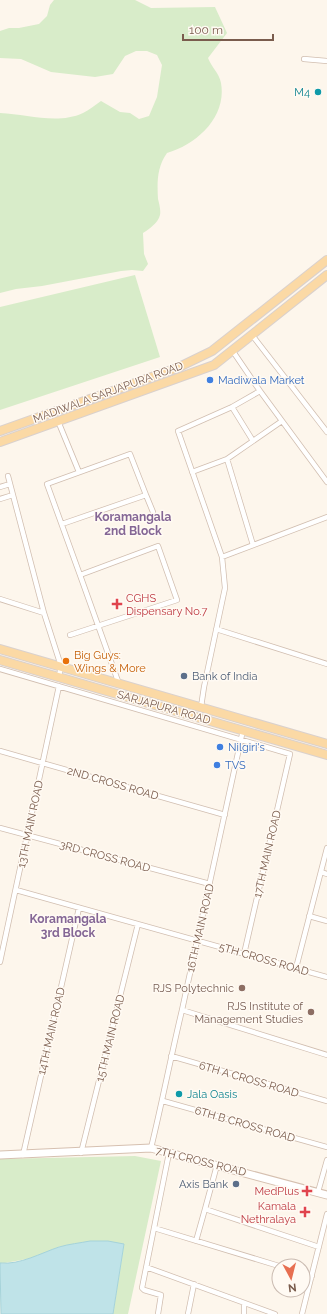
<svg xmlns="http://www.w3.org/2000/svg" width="327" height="1314" font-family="Raleway,sans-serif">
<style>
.green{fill:#d8ecc9}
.water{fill:#bfe3e8;stroke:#a5d3da}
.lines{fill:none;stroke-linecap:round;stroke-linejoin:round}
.street-casing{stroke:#d1beb0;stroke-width:6}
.secondary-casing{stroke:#d6c0b0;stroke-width:9}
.primary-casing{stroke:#dad1cd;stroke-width:10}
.street{stroke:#fff;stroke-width:4.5}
.secondary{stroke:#fff;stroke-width:7}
.primary{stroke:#fbd9a5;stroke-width:8}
.culture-dot{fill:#0f9aa8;stroke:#fffaf3;stroke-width:1.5}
.shop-dot{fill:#3f7fe0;stroke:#fffaf3;stroke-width:1.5}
.health-dot{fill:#e0444e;stroke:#fffaf3;stroke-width:1.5}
.food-dot{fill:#e8710a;stroke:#fffaf3;stroke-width:1.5}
.service-dot{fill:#5c6f8a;stroke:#fffaf3;stroke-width:1.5}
.education-dot{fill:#8d6e63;stroke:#fffaf3;stroke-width:1.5}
.labels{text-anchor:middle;stroke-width:3;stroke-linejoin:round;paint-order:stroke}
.culture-label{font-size:11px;fill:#0d838f;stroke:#fffaf3;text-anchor:end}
.shop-label{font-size:11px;fill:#366cbe;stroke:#fffaf3;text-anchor:start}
.street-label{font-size:11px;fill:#7a5c4d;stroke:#fffaf3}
.health-label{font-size:11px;fill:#be3a42;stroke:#fffaf3;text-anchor:end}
.food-label{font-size:11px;fill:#c56008;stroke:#fffaf3;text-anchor:start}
.service-label{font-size:11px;fill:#4e5e75;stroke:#fffaf3;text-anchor:start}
.education-label{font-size:11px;fill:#785e54;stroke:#fffaf3;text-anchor:end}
.neighbourhood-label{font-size:12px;font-weight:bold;fill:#846695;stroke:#fffaf3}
</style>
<rect width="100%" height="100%" fill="#fdf6ec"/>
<path class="green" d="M54,0h81l16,8 64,-1 12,26 -19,25c4,10 11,15 13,25 6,34 -24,61 -54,70 -10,14 -10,29 -9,46 1,4 3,11 2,16 -2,8 -11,14 -17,18l1,21 4,10 -5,7 -11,-1 -11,1 -79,15 -26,3 -16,4v-180c27,1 57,12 83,0 6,-3 12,-8 18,-12l19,11 10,1 9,6 10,-3 8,-19 5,-32 -5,-10 -10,-4h-11l-11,5 -12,18 -18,3 -44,-5 -30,-13 -21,-1v-27l9,-3h10l20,-4 8,-8 3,-11z
M135,275l25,82 -160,53v-103z
M135,1156l26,5 -33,153h-15l11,-70 -63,2 -29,12 -27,5h-5v-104z"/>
<path class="water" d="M90,1241h18l16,3 -11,70h-112l-1,-51c20,2 41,-10 59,-16 10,-3 21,-4 31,-6z"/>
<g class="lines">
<g class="street-casing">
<path id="street" d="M304,59l23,2
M252,335l75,97
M232,350l28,41
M232,407l21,34
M58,421l21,51
M227,459l26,86
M192,472l35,-13 55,-38
M8,476l36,137 17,53 -2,10
M0,487l10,-3
M146,495l7,17
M0,499l13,-4
M62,524l84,-29 -16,-41 -83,30 33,91
M222,557l105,-40
M0,599l44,14
M216,629l111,35
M70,635l107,-35 -19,-54 -78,29 39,109
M0,669l290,85 -46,200
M201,707l3,-20 21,-99 -3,-31 -44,-126 54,-24 28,-16 67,91
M0,751l225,64
M0,828l210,56
M321,872l6,2
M16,890l311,87
M309,916l18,5
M0,962l59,-276
M296,968l31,-120
M182,1010l145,45
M171,1056l156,45
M163,1101l164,46
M151,1148c11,-45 20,-92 31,-138l61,-280
M81,1153l57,-229
M23,1155l56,-247
M217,1165l-12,44 114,38
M318,1192l9,-32
M154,1228l125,38
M196,1241l9,-32
M146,1267l129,47
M303,1274l9,2
M158,1314l3,-19 -17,-5 -2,-2 27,-135
M188,1314l6,-30
M244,1314v-11
M302,1314l25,-100"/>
</g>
<g class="secondary-casing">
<path id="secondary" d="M0,1155l151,-7 176,47"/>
</g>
<g class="primary-casing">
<path id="primary" d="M0,431l177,-63 35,-17 115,-91
M0,442l214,-77 113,-90
M0,649l327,95
M0,660l327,95"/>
</g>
<use href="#street" class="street"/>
<use href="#secondary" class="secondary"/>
<use href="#primary" class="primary"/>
</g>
<g class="culture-dot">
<circle cx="318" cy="92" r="4"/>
<circle cx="179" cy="1094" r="4"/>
</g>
<g class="shop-dot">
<circle cx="210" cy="380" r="4"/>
<circle cx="220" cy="747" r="4"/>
<circle cx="217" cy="765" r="4"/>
</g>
<g class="health-dot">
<path d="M115 598h4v4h4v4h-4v4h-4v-4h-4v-4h4z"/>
<path d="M305 1185h4v4h4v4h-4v4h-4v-4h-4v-4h4z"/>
<path d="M303 1206h4v4h4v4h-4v4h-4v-4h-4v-4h4z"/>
</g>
<circle class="food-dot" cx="66" cy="661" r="4"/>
<g class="service-dot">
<circle cx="184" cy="676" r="4"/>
<circle cx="236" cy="1184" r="4"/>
</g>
<g class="education-dot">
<circle cx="242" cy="988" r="4"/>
<circle cx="311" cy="1012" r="4"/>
</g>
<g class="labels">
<g class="culture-label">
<text x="310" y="96">M4</text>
<text x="187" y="1098" text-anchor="start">Jala Oasis</text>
</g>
<g class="shop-label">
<text x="218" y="384">Madiwala Market</text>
<text x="228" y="751">Nilgiri's</text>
<text x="225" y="769">TVS</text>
</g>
<g class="street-label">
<text transform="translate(108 392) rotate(-20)" y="4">MADIWALA SARJAPURA ROAD</text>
<text transform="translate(164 707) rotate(16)" y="4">SARJAPURA ROAD</text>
<text transform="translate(113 783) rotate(16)" y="4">2ND CROSS ROAD</text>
<text transform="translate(30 824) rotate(-78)" y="4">13TH MAIN ROAD</text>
<text transform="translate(267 854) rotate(-77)" y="4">17TH MAIN ROAD</text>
<text transform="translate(105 856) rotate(15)" y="4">3RD CROSS ROAD</text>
<text transform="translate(200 928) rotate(-77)" y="4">16TH MAIN ROAD</text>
<text transform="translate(264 959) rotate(16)" y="4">5TH CROSS ROAD</text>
<text transform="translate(51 1031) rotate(-77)" y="4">14TH MAIN ROAD</text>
<text transform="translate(110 1038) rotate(-76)" y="4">15TH MAIN ROAD</text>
<text transform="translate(249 1079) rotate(16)" y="4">6TH A CROSS ROAD</text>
<text transform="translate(245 1124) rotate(16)" y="4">6TH B CROSS ROAD</text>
<text transform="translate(201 1161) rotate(14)" y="4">7TH CROSS ROAD</text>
</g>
<g class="health-label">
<text x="126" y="602" text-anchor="start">CGHS<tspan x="126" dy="13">Dispensary No.7</tspan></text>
<text x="299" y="1195">MedPlus</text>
<text x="296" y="1210">Kamala<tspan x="296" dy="13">Nethralaya</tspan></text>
</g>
<g class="food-label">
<text x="74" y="659">Big Guys:<tspan x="74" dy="13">Wings &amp; More</tspan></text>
</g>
<g class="service-label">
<text x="192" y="680">Bank of India</text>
<text x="228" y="1188" text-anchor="end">Axis Bank</text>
</g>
<g class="education-label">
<text x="234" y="992">RJS Polytechnic</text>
<text x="303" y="1010">RJS Institute of<tspan x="303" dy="13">Management Studies</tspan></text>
</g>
<g class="neighbourhood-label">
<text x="133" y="521">Koramangala<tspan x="133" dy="14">2nd Block</tspan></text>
<text x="68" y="923">Koramangala<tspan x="68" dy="14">3rd Block</tspan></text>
</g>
</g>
<g transform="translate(291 1278) rotate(173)"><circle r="19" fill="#fffaf3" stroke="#cabbb1"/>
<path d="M0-3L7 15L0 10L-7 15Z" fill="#e76f51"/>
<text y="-6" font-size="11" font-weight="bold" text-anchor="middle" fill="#7a5c4d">N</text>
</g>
<path d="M183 34v6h90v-6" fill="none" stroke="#7a5c4d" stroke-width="2"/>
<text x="189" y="34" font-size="12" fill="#7a5c4d" stroke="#fffaf3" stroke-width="3" paint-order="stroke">100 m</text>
</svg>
